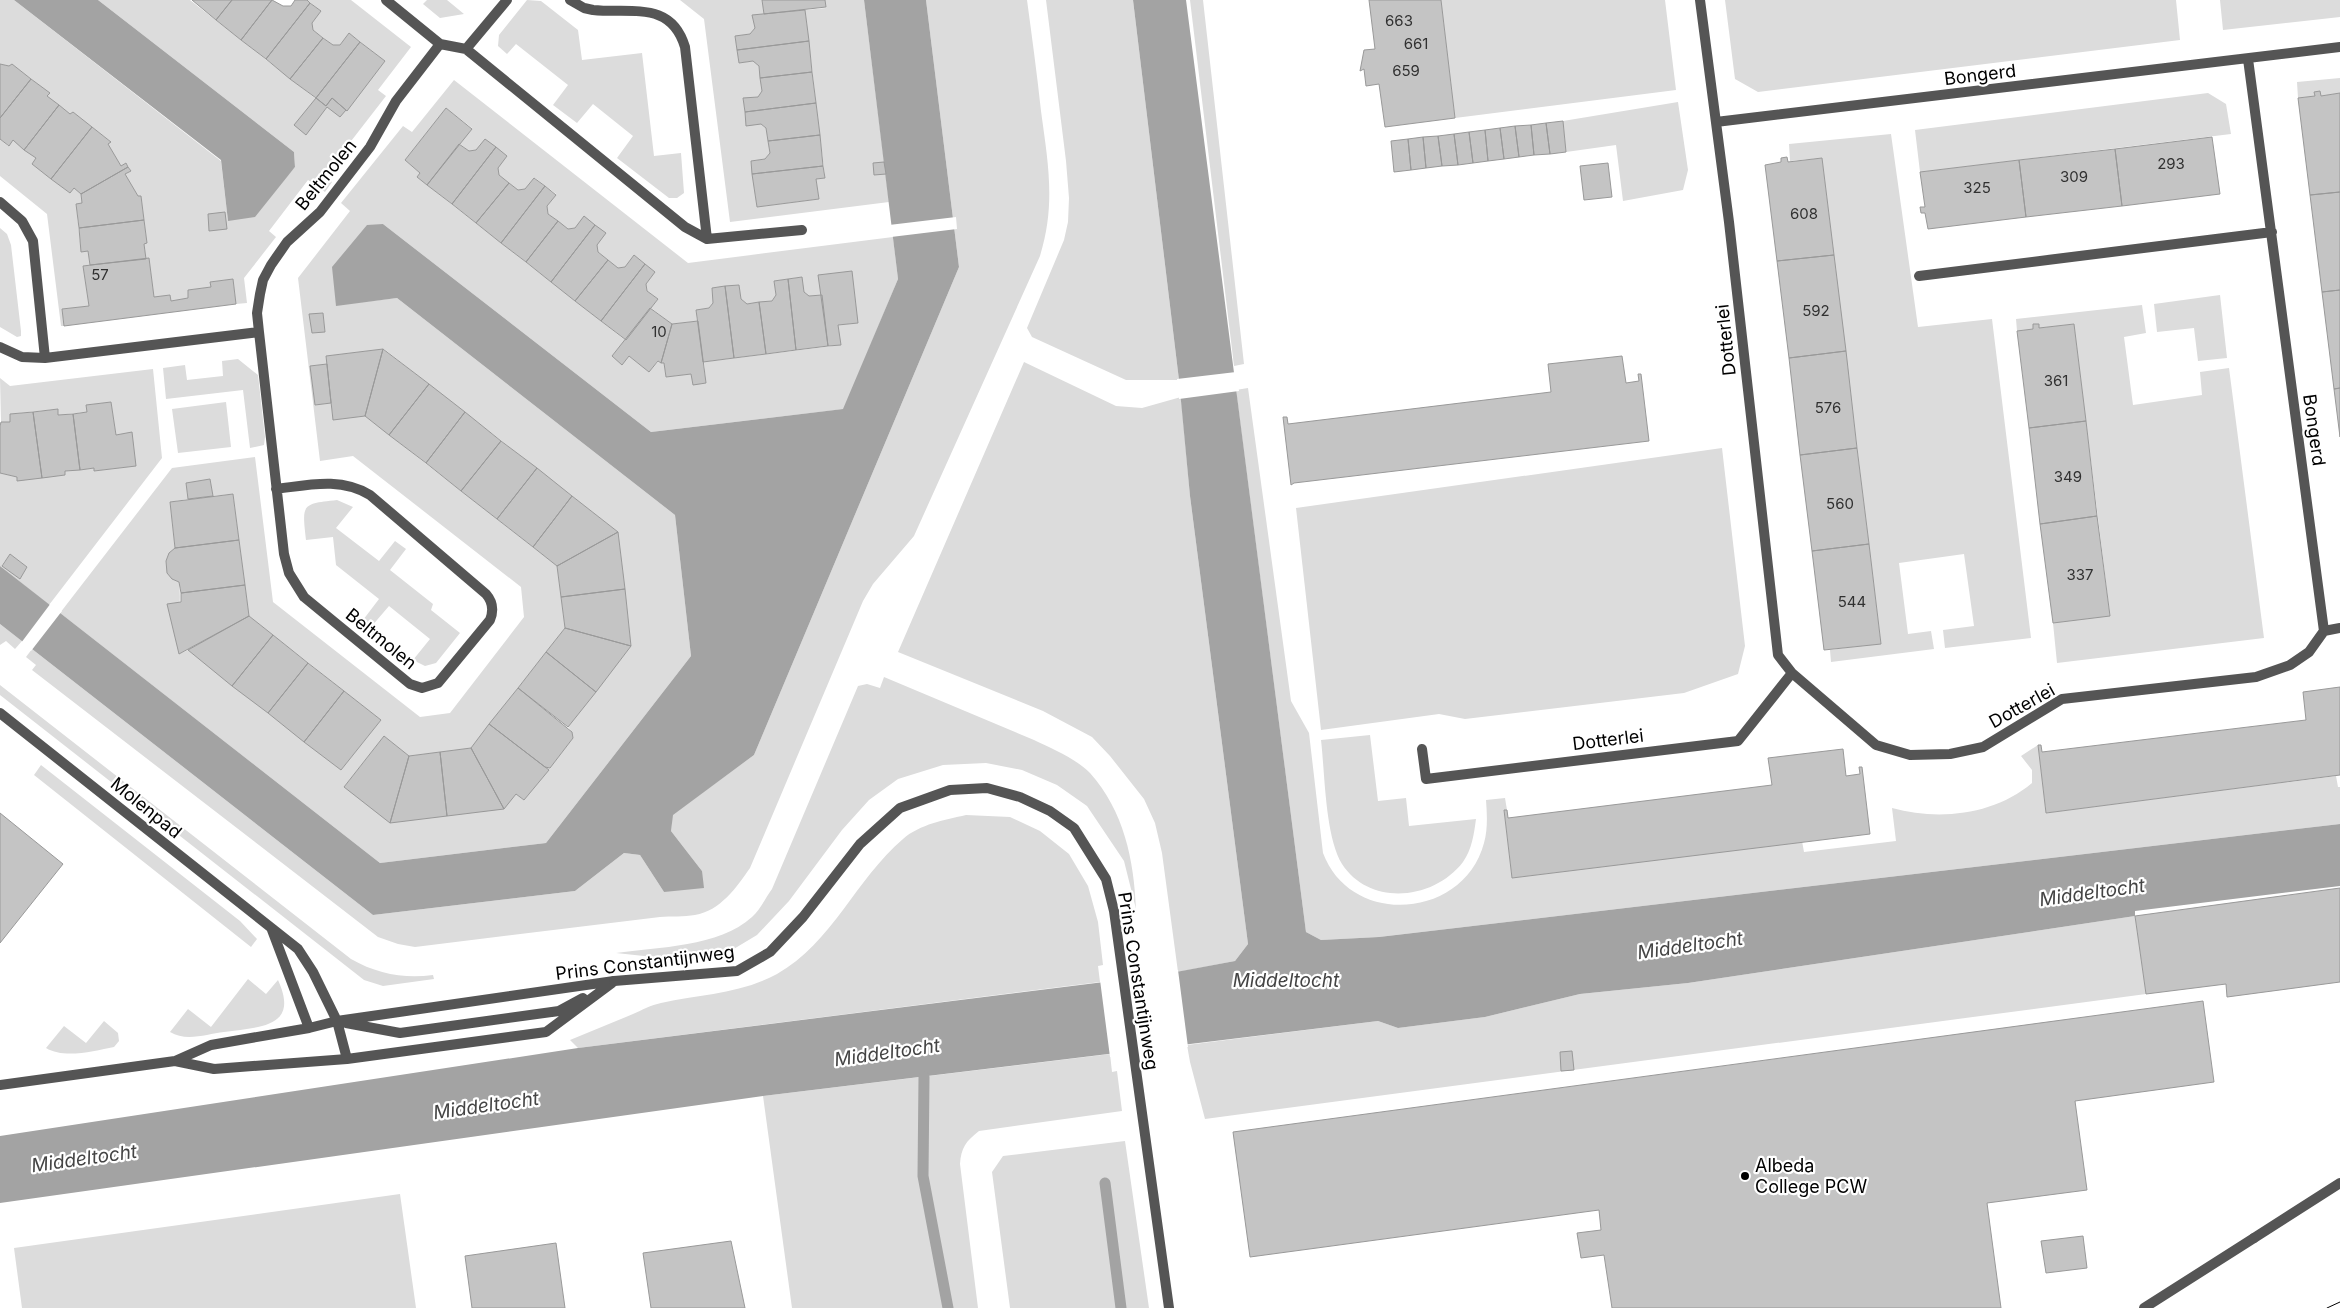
<svg xmlns="http://www.w3.org/2000/svg" width="2340" height="1308" font-family="Inter,sans-serif">
<style>
.green{fill:#dcdcdc;fill-rule:evenodd}
.water{fill:#a3a3a3}
.pier{fill:#fff}
.lines{fill:none;stroke-linecap:round;stroke-linejoin:round}
.stream{stroke:#a3a3a3;stroke-width:11}
.building{fill:#c4c4c4;stroke:#999}
.lane{stroke:#555;stroke-width:10}
.street{stroke:#555;stroke-width:10}
.tram{stroke:#000;stroke-width:1}
.poi-dot{fill:#000;stroke:#fff;stroke-width:2}
.labels{text-anchor:middle;stroke-width:4.5;stroke-linejoin:round;paint-order:stroke}
.number-label{font-size:15px;fill:#313131}
.street-label{font-size:18px;fill:#000;stroke:#fff}
.poi-label{font-size:18px;fill:#000;stroke:#fff;text-anchor:start}
.water-label{font-size:19px;font-style:italic;fill:#444;stroke:#fff}
</style>
<rect width="100%" height="100%" fill="#fff"/>
<path class="green" d="M0,0h14l207,161 7,60 60,-46 7,-8 -1,-15 -196,-152h92l135,106 7,-8 15,12 38,-49 -36,-28 -9,12h-7l-20,-15 -1,-7 9,-12 -14,-11h44l60,47 -33,43 8,6 -62,80 8,6 -7,10 -17,-12 -39,51 7,6 -32,41 3,25 -11,1 -3,-25 -23,3 1,5 -23,3v8l-17,3 -1,-6 -16,2 -5,-39 -3,1 -2,-15 3,-1 -6,-47h-3l-13,-22 6,-3 -5,-8 -5,3 -13,-22 2,-3 -37,-29 -3,2 -23,-18 2,-3 -37,-29 -3,2 -9,-2z
M427,0h20l17,14 -24,4 -17,-14z
M527,0l14,1 37,29 4,30 60,-7 12,103 27,-3 3,40 -7,5h-8l-52,-40 16,-22 -40,-32 -16,19 -24,-18 15,-20 -52,-41 -9,10 -9,-8 1,-11z
M680,0h82l2,14 -11,1 2,13 -5,6 -15,2 4,27 14,-2 6,5 3,25 -4,6 -15,2 2,13 21,16 4,25 -5,6 -14,2 6,46 62,-8 -3,-20 9,-1 -20,-168 21,-2 -1,-8h39l25,202 -159,20 -26,-203z
M926,0h101c5,37 10,74 14,111 7,52 15,93 -1,145l-126,280 -41,48 -10,17 -113,267c-13,19 -30,43 -55,47 -11,2 -24,1 -35,2l-245,30 -17,-3 -20,-7 -346,-267 4,-5 -10,-8 6,-8 341,266 202,-24 49,-38 16,2 24,37 38,-21 -31,-40 1,-16 82,-60 205,-488z
M1046,0h87l46,380h-53l-94,-43 -5,-9 37,-88 4,-18 1,-24 -3,-37z
M1190,0h13l41,364 -10,2z
M1441,0h224l11,90 -221,28z
M1725,0h451l4,40 -422,52 -23,-13z
M2220,0h120v17l-117,13z
M2340,78v15l-19,3 -7,-4 1,4 -17,2 -1,-16z
M454,80l234,183 205,-26 5,42 -54,130 -193,23 -268,-208 -47,81 61,-7 278,217 16,141 -145,187 -166,20 -320,-250 112,-145 83,-11 18,145 147,115 30,-4 74,-96 -3,-30 -168,-131 -33,5 -22,-183 52,-67 -9,-8 62,-77 9,6zM446,108l26,20 -12,16 9,7 7,-1 23,25 19,15 7,-1 10,-11 21,16 -9,12 1,8 20,15 7,-1 23,24 20,16 7,-1 9,-12 21,17 -9,12 1,7 11,8 -7,9 21,16 25,-3 -1,-11 13,-2 4,-5 -1,-15 27,-3 2,14 6,5 25,-3 4,-6 -2,-14 27,-4 3,15 5,4 12,-1 37,28 -20,2 2,20 -136,17 2,21 -13,1 -2,-10 -25,3 -2,-14 -6,-1 -9,10 -20,-16 -7,8 -10,-8 13,-16 -208,-163 3,-4 -15,-13zM323,313l2,18 -13,2 -2,-18zM384,349l234,183 13,114 -63,81 4,5 1,6 -23,30 -5,-1 4,3 -25,30 -8,-6 -172,-7 40,-51 25,20 62,-8 94,-120 -8,-62 -192,-150 -32,3 -2,-16 -16,2 -5,-39 17,-2 -1,-8zM210,479l3,17 20,-2 16,122 132,104 -40,50 -153,-120 -9,4c-3,-24 3,-48 0,-72 -13,-5 -15,-15 -10,-29l6,-4 -5,-47 18,-3 -2,-16z
M2208,93l18,11 5,30 -311,38 -5,-42z
M1678,102l10,68 -5,20 -60,11 -7,-56 -50,7 -3,-31z
M1891,134l27,193 74,-8 39,319 -86,10 -2,-18 31,-4 -10,-72 -65,9 9,71 23,-3 3,18 -103,13 -1,-12 51,-7 -59,-485 -32,3 -1,-17z
M0,139l8,7 5,-6 23,18 -4,6 38,29 4,-5 7,6 1,9 -6,1 5,47h7l2,14 -7,1 6,40 -27,3 2,17h-3l-14,-112 -47,-38z
M0,228l7,6 4,11 10,86v5l-4,1 -17,-10z
M2220,295l7,63 -29,3 -4,-33 -37,4 -3,-28z
M2142,305l4,28 -22,4 9,68 69,-10 -2,-23 29,-4 35,270 -207,25 -4,-40 57,-8 -36,-291 -35,4 -1,-4 -5,1v4l-16,2 -1,-12z
M238,359l20,16 7,62 -1,8 -14,3 -7,-58 -77,9 -3,-31 22,-3 2,15 36,-4 -1,-15z
M1024,362l92,44 26,2 39,-11 9,99 58,448 -13,17 -57,11 -16,-119 -7,-30 -11,-24 -34,-43 -18,-19 -49,-26 -145,-59z
M153,369l9,89 -113,147 -49,-39v-93l17,4v3l48,-5v-4l29,-3v3l41,-5 -3,-33 -16,2 -5,-33 -24,3v7l-29,3 -1,-6 -47,5v8h-9l-1,-44 10,8zM10,554l17,13 -7,12 -18,-14z
M1248,388l43,313 18,32 14,120c28,75 141,66 161,-10 4,-14 3,-29 2,-43l19,-2 2,12 -3,1 8,67 290,-37 2,11 92,-11 -4,-33c47,13 102,7 140,-25v-13l-11,-14 17,-11 8,68 290,-37 2,11h2v37l-961,113 -58,3 -15,-8 -70,-542z
M226,402l5,45 -53,6 -6,-44z
M1722,448l23,198 -7,28 -54,19 -219,26 -26,-5 -118,16 -25,-222z
M337,500l16,7 -17,21 43,33 16,-20 11,8 -16,21 43,34 -2,6 29,23 -24,30 -11,3 -12,-6 17,-21 -41,-33 -18,21 -8,-7 16,-21 -43,-34 -3,-28 -27,3c-4,-36 -5,-36 31,-40z
M0,624l22,17 -7,8 -9,-8 -6,4z
M884,677l150,63c17,8 44,20 56,33 34,38 44,87 46,136l-12,-48 -37,-55 -30,-21 -35,-15 -36,-7 -43,2 -45,14 -29,21 -27,30 -53,71 -32,34 -25,15 -23,7 -28,3 -65,-7c42,-6 103,-6 136,-36 8,-7 14,-20 20,-28l86,-203 9,-2 13,4z
M0,685l351,274c26,15 54,20 82,16l1,4 -51,7 -19,-6 -364,-285z
M1370,735l8,66 28,-3 3,28 67,-7c-2,15 -4,30 -13,43 -29,38 -93,45 -121,2 -17,-28 -17,-90 -21,-124z
M41,765l199,156 17,18 -6,8 -217,-172z
M966,815l44,2 30,14 29,23 19,32 10,36 5,43 -5,1 2,16 -522,66 -8,-8c21,-9 42,-17 63,-26 9,-4 18,-9 28,-11 40,-9 79,-9 116,-29 55,-31 79,-95 126,-135 17,-15 42,-19 63,-24z
M2135,916l11,78 -941,125 -15,-57 -3,-17 191,-24 20,7 87,-11 95,-23 108,-11z
M248,979l18,15 12,-14c22,48 -19,47 -54,52 -17,2 -38,10 -54,0l18,-23 23,18z
M104,1021l14,12 1,8 -5,6c-20,4 -50,12 -68,1l18,-22 22,17z
M1110,1054l2,18 5,-1 5,40 -143,20c-13,10 -18,17 -19,33l18,144h-186l-29,-212z
M1125,1141l24,167h-139l-18,-136 11,-16z
M400,1194l16,114h-394l-8,-60z"/>
<path class="water" d="M14,0h84l196,152 1,15 -40,50 -27,4 -7,-61z
M864,0h62l33,267 -205,488 -81,60 -2,16 31,40 2,17 -40,4 -24,-37 -16,-2 -49,38 -202,24 -373,-291v-58l380,297 166,-20 145,-187 -16,-141 -278,-217 -61,8 -4,-39 35,-42 16,-1 268,208 192,-23 55,-130z
M1133,0h53l120,932 15,8 58,-3 961,-113v62l-205,25v5l-447,67 -108,11 -95,23 -87,11 -20,-7 -615,75 -763,107v-67l578,-88 582,-73 75,-14 13,-17 -58,-448 -11,-116z"/>
<path class="pier" d="M956,217l1,12 -66,8 -2,-12z
M1236,372l3,19 -60,8 -2,-20z
M51,603l11,8 -31,40 -10,-8z
M1178,970l10,77 -78,10 -10,-77z"/>
<g class="lines">
<path class="stream" d="M924,1077l-1,99 25,132
M1105,1183l16,125"/>
</g>
<path class="building" d="M192,0h40l-16,20z
M232,0h40l-31,40 -25,-20z
M272,0l11,6h8l4,-6h12l3,3 -44,56 -25,-19z
M762,0h63l1,7 -62,7z
M1369,0h72l14,118 -70,9 -6,-43 -13,2 -2,-17 -4,2 4,-21 11,-1z
M310,3l11,8 -9,12 1,7 10,8 -33,41 -24,-20z
M805,10l4,31 -72,9 -2,-14 15,-2 5,-6 -3,-13z
M349,33l11,9 -44,56 -26,-19 33,-41 10,7h7z
M809,41l3,31 -52,6 -1,-12 -6,-5 -14,2 -2,-13z
M360,42l25,19 -38,50 -15,-13 -6,8 -10,-8z
M0,64l9,2 3,-2 19,15 -31,39z
M812,72l4,31 -71,9 -2,-14 15,-1 4,-6 -2,-13z
M31,79l19,14 -3,3 12,9 -35,45 -11,-10 -4,6 -9,-7v-21z
M2320,91l1,5 19,-3v99l-30,3 -12,-97 17,-2 -1,-4z
M316,98l10,8 6,-8 14,12 -6,7 -13,-10 -21,28 -12,-10z
M816,103l4,32 -52,6 -2,-13 -5,-4 -15,2 -1,-14z
M59,105l11,9 3,-2 19,15 -41,52 -19,-15 4,-6 -12,-8z
M446,108l26,21 -45,56 -10,-8 3,-4 -15,-13z
M1563,121l3,31 -16,2 -4,-31z
M1546,123l4,31 -16,1 -3,-30z
M1531,125l3,30 -15,2 -4,-31z
M1515,126l4,31 -15,2 -4,-31z
M92,127l19,15 -3,2 13,22 5,-3 2,4 -47,27 -7,-6 -4,5 -19,-14z
M1500,128l4,31 -16,2 -3,-31z
M1485,130l3,31 -15,2 -4,-31z
M1469,132l4,31 -15,2 -4,-31z
M1454,134l4,31 -16,1 -4,-30z
M820,135l3,31 -71,8 -1,-13 14,-2 5,-6 -2,-12z
M1438,136l4,30 -16,2 -3,-31z
M1423,137l3,31 -15,2 -3,-31z
M2212,137l8,57 -98,12 -7,-57z
M485,139l11,8 -44,57 -25,-19 32,-41 10,7 7,-1z
M1408,139l3,31 -17,2 -3,-31z
M496,147l11,9 -9,12 1,7 10,8 -33,40 -24,-19z
M2115,149l7,57 -96,11 -7,-57z
M1787,157l1,5 34,-4 12,97 -57,6 -12,-96 16,-3v-4z
M2019,160l7,57 -98,12 -3,-16h-4l-1,-6h5l-5,-35z
M884,162l2,12 -12,1 -1,-12z
M1608,163l4,34 -28,3 -4,-34z
M823,166l2,12 -9,1 3,20 -62,8 -5,-33z
M128,167l3,4 -6,3 13,22h3l3,24 -65,8 -3,-24 6,-1 -1,-9z
M534,178l11,8 -44,57 -25,-20 33,-40 9,7 7,-1z
M545,186l11,9 -9,11 1,8 10,7 -32,41 -25,-19z
M2340,192v98l-18,2 -12,-97z
M225,212l2,17 -18,2 -1,-17z
M584,216l11,9 -44,57 -25,-20 32,-41 10,8 7,-1z
M144,220l3,23 -3,1 2,15 -56,6 -2,-14 -7,1 -2,-24z
M595,225l11,8 -9,12 1,7 10,8 -33,41 -24,-19z
M634,255l11,9 -44,57 -26,-20 33,-41 10,8 7,-1z
M1834,255l12,96 -57,7 -12,-97z
M149,258l5,39 16,-2 1,6 17,-3v-8l23,-3 -1,-5 23,-3 3,25 -172,22 -2,-17 27,-3 -6,-40z
M645,264l10,8 -9,12 1,7 11,8 -32,41 -25,-19z
M852,271l6,52 -20,2 3,20 -13,1 -10,-71z
M802,277l2,15 5,4 13,-1 6,51 -32,4 -8,-71z
M788,279l8,71 -30,4 -7,-52 13,-1 4,-6 -2,-14z
M739,285l2,14 6,5 12,-2 7,52 -32,4 -9,-72z
M725,286l9,72 -31,4 -7,-52 13,-2 4,-5 -1,-15z
M2340,290v98l-6,1 -12,-97z
M650,308l22,16 -11,39 -3,-2 -9,11 -20,-16 -7,9 -10,-9z
M323,313l2,19 -13,1 -3,-19z
M698,321l8,62 -13,2 -2,-11 -25,3 -2,-14h-3l11,-39z
M2033,324h6v4l35,-4 12,97 -57,7 -12,-97 16,-2z
M383,349l46,35 -40,51 -24,-19z
M383,349l-18,67 -32,4 -7,-64z
M1846,351l11,97 -57,7 -11,-97z
M1622,356l4,27 13,-2 -1,-7h3l8,67 -355,42 -3,2 -8,-68h4l1,7 263,-32 -3,-28z
M327,364l4,39 -16,2 -5,-39z
M429,384l36,28 -39,51 -37,-28z
M2340,388v49l-6,-48z
M111,402l5,33 16,-3 4,34 -42,5v-3l-14,2 -7,-56 14,-2 -1,-7z
M58,409v6l15,-1 7,56 -15,1v4l-23,3 -9,-66z
M33,412l9,66 -25,3v-4l-17,-4v-47l1,-4h9v-8z
M465,412l36,29 -40,50 -35,-28z
M2086,421l11,95 -57,8 -11,-96z
M501,441l36,27 -40,51 -36,-28z
M1857,448l12,96 -57,7 -12,-96z
M537,468l35,28 -39,51 -36,-28z
M210,479l3,17 -25,3 -2,-16z
M233,494l6,46 -64,8 -5,-46z
M572,496l46,36 -61,34 -24,-19z
M2097,516l13,100 -57,7 -13,-99z
M618,532l7,57 -64,8 -4,-31z
M239,540l6,45 -64,8 -2,-11 -7,-3 -5,-6 -1,-12 3,-8 6,-5z
M1869,544l12,100 -57,6 -12,-99z
M10,554l17,13 -7,12 -18,-13z
M245,585l4,31 -70,38 -12,-50 14,-2v-9z
M625,589l6,57 -66,-18 -4,-31z
M249,616l24,19 -41,51 -44,-36z
M565,628l66,18 -35,46 -50,-40z
M273,635l35,28 -40,50 -36,-27z
M546,652l50,40 -28,35 -50,-39z
M308,663l36,28 -40,51 -36,-29z
M2340,687v88l-294,38 -8,-68h3l1,7 264,-32 -3,-28z
M518,688l54,44 1,6 -23,30 -5,-1 -56,-43z
M344,691l37,29 -40,50 -37,-28z
M489,724l60,46 -25,30 -8,-6 -12,15 -33,-61z
M384,736l25,20 -19,67 -46,-36z
M471,748l33,61 -57,7 -7,-64z
M1843,749l3,27 14,-2 -1,-7h3l8,67 -358,44 -8,-68h3l1,8 264,-33 -4,-27z
M440,752l7,64 -57,7 19,-67z
M0,813l63,51 -63,79z
M2340,888v94l-113,15 -1,-13 -80,10 -11,-78z
M2203,1001l11,81 -139,19 12,89 -100,13 14,105h-389l-8,-53 -23,3 -4,-25 24,-3 -2,-20 -349,47 -17,-125z
M1572,1051l2,19 -13,1 -1,-19z
M2083,1236l4,32 -41,5 -5,-32z
M731,1241l14,67h-94l-8,-55z
M556,1243l9,65h-93l-7,-52z"/>
<g class="lines">
<path class="lane" d="M0,713l298,236 15,23 24,49 10,38
M272,930l37,98
M346,1023l54,10 159,-22 24,-13
M175,1061l39,8 133,-10 199,-27 66,-49
M0,1085l175,-24 36,-16 98,-17 28,-7 277,-40
M2254,1238l86,-55"/>
<path class="street" d="M386,0l54,44 26,5 219,178 22,12 95,-9
M570,0l14,8 9,2c38,4 78,-10 92,37l22,192
M1700,0l29,222 49,433 14,18 84,72 34,10 40,-1 33,-7 79,-48 194,-22 34,-12 19,-13 15,-21 16,-3
M466,49l41,-49
M2248,59l76,572
M1716,122l624,-75
M0,202l22,19 11,20 12,117 -23,-1 -22,-10
M1919,276l353,-44
M45,358l214,-26
M276,489c33,-4 64,-12 94,6l116,99c7,8 8,16 4,26l-52,63 -16,5 -12,-4 -106,-87 -15,-24 -5,-19 -25,-222 -2,-19 3,-19 3,-14 8,-15 16,-23 33,-30 50,-65 26,-46 44,-57
M1422,749l4,30 312,-38 54,-68
M614,981l123,-10 33,-19 33,-35 57,-73 40,-36 50,-18 37,-2 33,9 30,14 24,17 32,51 8,32 55,397
M2144,1308l110,-70"/>
<path class="tram" d="M2327,1308l13,-6"/>
</g>
<circle class="poi-dot" cx="1745" cy="1176" r="5"/>
<g class="labels">
<g class="number-label">
<text x="1399" y="26">663</text>
<text x="1416" y="49">661</text>
<text x="1406" y="76">659</text>
<text x="2171" y="169">293</text>
<text x="2074" y="182">309</text>
<text x="1977" y="193">325</text>
<text x="1804" y="219">608</text>
<text x="100" y="280">57</text>
<text x="1816" y="316">592</text>
<text x="659" y="337">10</text>
<text x="2056" y="386">361</text>
<text x="1828" y="413">576</text>
<text x="2068" y="482">349</text>
<text x="1840" y="509">560</text>
<text x="2080" y="580">337</text>
<text x="1852" y="607">544</text>
</g>
<g class="street-label">
<text transform="translate(1980 75) rotate(-7)" y="6">Bongerd</text>
<text transform="translate(326 175) rotate(-51)" y="6">Beltmolen</text>
<text transform="translate(1726 340) rotate(-96)" y="6">Dotterlei</text>
<text transform="translate(2314 430) rotate(82)" y="6">Bongerd</text>
<text transform="translate(381 639) rotate(39)" y="6">Beltmolen</text>
<text transform="translate(2022 706) rotate(-29)" y="6">Dotterlei</text>
<text transform="translate(1608 740) rotate(-7)" y="6">Dotterlei</text>
<text transform="translate(146 808) rotate(39)" y="6">Molenpad</text>
<text transform="translate(645 963) rotate(-7)" y="6">Prins Constantijnweg</text>
<text transform="translate(1138 981) rotate(81)" y="6">Prins Constantijnweg</text>
</g>
<g class="poi-label">
<text x="1755" y="1172">Albeda<tspan x="1755" dy="21">College PCW</tspan></text>
</g>
<g class="water-label">
<text transform="translate(2092 892) rotate(-8)" y="7">Middeltocht</text>
<text transform="translate(1690 945) rotate(-8)" y="7">Middeltocht</text>
<text x="1286" y="987">Middeltocht</text>
<text transform="translate(887 1052) rotate(-8)" y="7">Middeltocht</text>
<text transform="translate(486 1105) rotate(-8)" y="7">Middeltocht</text>
<text transform="translate(84 1158) rotate(-8)" y="7">Middeltocht</text>
</g>
</g>
</svg>
